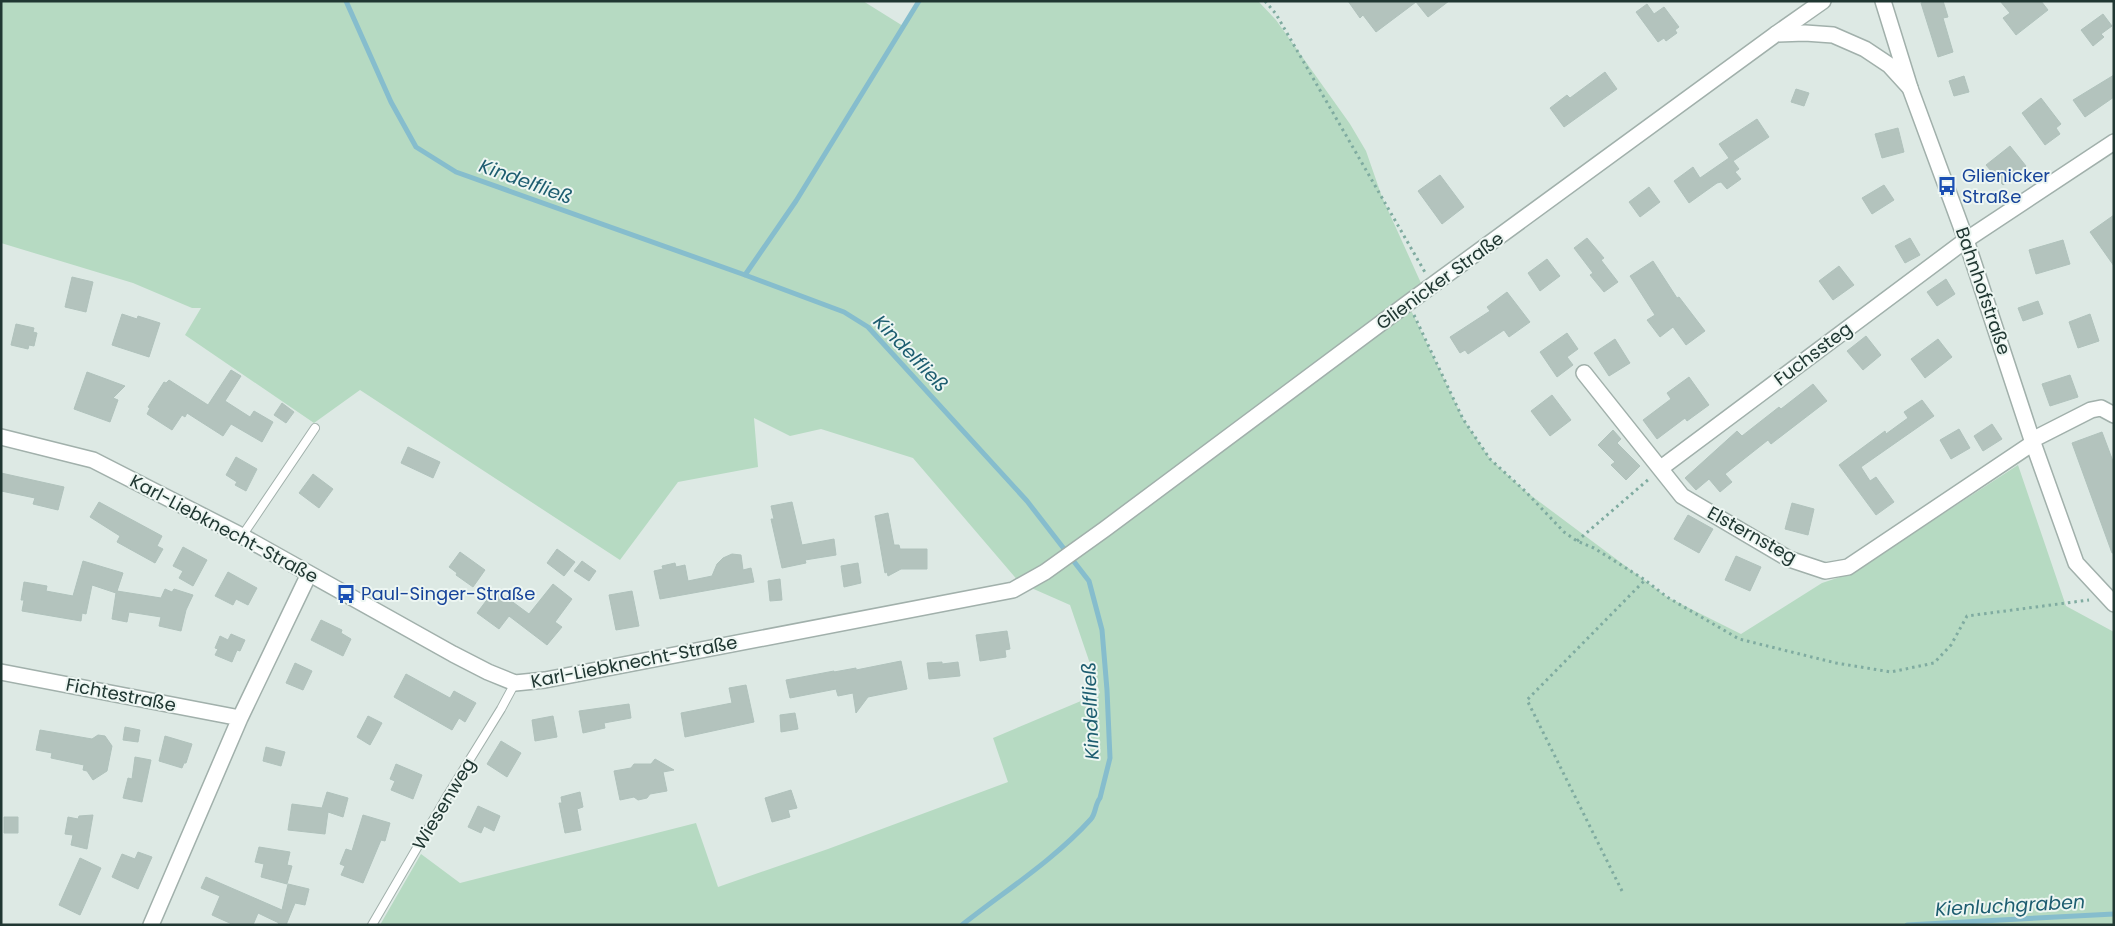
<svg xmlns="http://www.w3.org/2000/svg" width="2115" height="926" font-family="Poppins,sans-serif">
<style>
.green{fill:#b6dac2}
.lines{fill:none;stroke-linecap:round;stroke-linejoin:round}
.stream{stroke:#86bdcd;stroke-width:5}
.building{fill:#b3c3bd;stroke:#b0c2bc}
.service-casing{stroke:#a1b0ab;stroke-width:10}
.minor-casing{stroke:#a1b0ab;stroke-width:18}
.tertiary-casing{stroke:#a1b0ab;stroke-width:18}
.path{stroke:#7faba0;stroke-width:3;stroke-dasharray:2.5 4;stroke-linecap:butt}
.service{stroke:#fff;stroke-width:8}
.minor{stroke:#fff;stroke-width:15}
.tertiary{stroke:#fff;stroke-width:15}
.labels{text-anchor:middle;stroke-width:4;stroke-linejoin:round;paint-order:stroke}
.transit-label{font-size:18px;fill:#164399;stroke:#edf6f2;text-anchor:start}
.street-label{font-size:18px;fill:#203732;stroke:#edf6f2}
.water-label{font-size:19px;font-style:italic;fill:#1d5d70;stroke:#edf6f2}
</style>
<rect width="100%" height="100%" fill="#dde9e4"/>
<path class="green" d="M1,1h862l40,25 16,-25h339l18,19 74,104 16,27 16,46 43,95 -17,12 55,115 27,40 35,32 142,106 74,37 81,-51 30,-10 166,-108 48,141 48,26v293h-1734l41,-71 39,29 236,-60 22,64 110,-38 180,-67 -15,-44 107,-45 -30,-88 -50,-22 -107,-125 -92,-29 -31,7 -36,-18 4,49 -80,15 -58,78 -260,-170 -46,33 -129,-88 16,-27h-9l-59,-25 -132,-40z"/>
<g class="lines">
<path class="stream" d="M346,1l45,101 25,45 40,25 289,103 99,37 24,15 159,174 62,80 13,49 5,60 3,68 -10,40c-5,6 -4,15 -9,21 -37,41 -86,72 -129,106
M745,275l51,-74 123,-200
M1907,925l207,-11"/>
</g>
<path class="building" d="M1348,1h101l-21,16 -12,-15 -40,30 -13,-17 -3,3z
M1927,1h16l5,16 -5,1 10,34 -15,5 -17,-54z
M2000,1h41l7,9 -32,25 -13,-17 7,-5z
M1647,4l7,10 10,-7 15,20 -4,3 2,3 -11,8 -2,-3 -6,4 -22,-30z
M2103,14l9,12 -11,8 3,3 -11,9 -12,-16z
M1605,72l12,17 -53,38 -14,-19 17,-13 3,3z
M2114,75v22l-29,20 -12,-17z
M1964,76l5,16 -15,4 -5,-15z
M1796,89l13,4 -5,13 -13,-4z
M2041,98l20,26 -5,4 4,6 -15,11 -23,-32z
M1757,119l12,18 -36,24 6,8 -4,3 6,7 -14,10 -6,-7 -4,1 -28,20 -15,-22 19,-14 7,11 29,-20 -10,-14z
M1898,128l6,24 -22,6 -7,-24z
M2010,146l16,20 -23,19 -17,-20z
M1440,175l24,32 -22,17 -24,-33z
M1884,185l10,15 -22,14 -10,-16z
M1649,187l11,15 -20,15 -11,-15z
M2114,215v51l-24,-34z
M1587,238l17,20 -3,2 17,22 -14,10 -14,-17 3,-2 -19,-25z
M1910,238l10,17 -15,8 -10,-17z
M2063,240l7,24 -34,10 -7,-24z
M1547,259l13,17 -20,15 -12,-18z
M1653,261l24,37 2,-1 26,34 -19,14 -13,-18 -13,10 -13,-17 8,-5 -25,-39z
M1839,266l15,19 -21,15 -14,-19z
M72,277l21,5 -7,30 -21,-5z
M1946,279l9,15 -18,12 -10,-14z
M1507,292l23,30 -21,15 -5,-7 -36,24 -3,-4 -5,3 -10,-16 40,-26 -3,-4z
M2038,301l5,13 -20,7 -5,-13z
M122,314l15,5 1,-3 22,7 -11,34 -37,-12z
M2090,314l9,27 -21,7 -9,-26z
M16,324l18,4 -1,4 4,1 -3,13 -5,-1 -1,4 -17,-4z
M1567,333l11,16 -11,8 6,8 -16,12 -17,-25z
M1866,336l15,19 -18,15 -16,-19z
M1615,339l15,24 -21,13 -15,-23z
M1938,339l14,18 -27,21 -14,-19z
M231,370l10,6 -16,25 25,16 4,-6 19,11 -11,20 -31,-18 -8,12 -36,-23 -2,4 -3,-2 -10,15 -25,-16 3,-6 -2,-1 16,-25 2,1 3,-3 39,25z
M87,372l38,14 -12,12 5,2 -8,22 -36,-13z
M2070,375l8,22 -28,9 -8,-22z
M1689,377l20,28 -22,16 -2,-3 -28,21 -14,-19 28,-21 -4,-6z
M1813,384l14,17 -56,43 -3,-4 -43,34 7,8 -12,10 -11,-13 -13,11 -11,-12 52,-47 5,5 37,-29 2,2z
M1552,395l19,25 -21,16 -19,-25z
M1922,400l12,16 -73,51 9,14 6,-4 18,25 -18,13 -37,-50 46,-34 1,3 22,-16 -4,-6z
M282,403l12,9 -8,11 -12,-8z
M1992,424l10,15 -19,12 -9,-15z
M1959,429l11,19 -19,11 -11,-19z
M1613,430l8,9 -4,4 23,23 -14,14 -15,-15 4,-3 -17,-17z
M2102,432l12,32v89h-2l-40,-110z
M408,447l32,15 -7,16 -32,-15z
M236,457l21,12 -11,22 -11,-6 2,-3 -11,-7z
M1,473l63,14 -6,23 -25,-6 2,-6 -34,-7z
M313,474l20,15 -14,19 -20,-15z
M99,502l63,34 -5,10 6,3 -8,14 -38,-21 3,-6 -30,-19z
M792,502l10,43 32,-6 2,16 -31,5 1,3 -24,5 -11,-49h3l-3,-13z
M1792,503l22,6 -6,26 -23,-6z
M888,513l6,32h5l1,4h27v20h-26l-13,7 -1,-4 -2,1 -10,-57z
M1688,515l25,14 -14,24 -25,-14z
M183,547l24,13 -14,26 -14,-8 4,-7 -10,-5z
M557,549l18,13 -11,14 -17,-13z
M460,552l25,18 -12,17 -17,-12 1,-2 -8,-6z
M732,554l9,1 2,15 8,-2 3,14 -94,17 -6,-28 9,-2 -1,-3 13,-3 1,4 9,-2 3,16 24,-5 5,-12 6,-6z
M1736,556l25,11 -11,24 -25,-11z
M83,561l40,12 -6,18 44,7 4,-9 7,3 2,-3 19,6 -7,15 -5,21 -22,-5 2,-9 -32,-5 -2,10 -15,-3 4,-26 -24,-8 -6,29 -4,-1 -1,8 -59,-10 2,-11h-3l3,-18 23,4 -1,5 27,5z
M582,561l14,10 -7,10 -15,-10z
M858,563l3,20 -17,4 -3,-21z
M228,572l29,16 -9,17 -12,-6 -3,6 -18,-9z
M780,579l2,21 -12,1 -2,-20z
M553,584l19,15 -17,23 7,5 -15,18 -38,-29 -10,13 -22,-16 18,-24 34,25z
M632,591l7,35 -23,4 -7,-35z
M321,620l21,10 -1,3 10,6 -8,17 -32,-16z
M1007,631l3,18 -5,1 1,7 -26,4 -4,-26z
M231,634l14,6 -5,11 -3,-1 -5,12 -17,-7 3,-6 -3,-1 5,-12 8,4z
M901,661l6,28 -39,8 -12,16 -3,-20 -15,3 -2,-7 -46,9 -4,-18 48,-9v1l22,-4v2z
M942,662v2l16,-2 2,14 -31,3 -2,-16z
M295,663l17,8 -9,19 -17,-7z
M406,674l44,24 4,-7 22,12 -11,19 -6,-4 -7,12 -58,-33z
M746,685l8,37 -69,15 -4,-24 51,-10 -3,-15z
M629,704l2,14 -27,5 1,5 -22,5 -4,-22z
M795,713l3,16 -17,3 -1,-17z
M368,716l14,7 -12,22 -13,-8z
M553,716l4,21 -22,4 -3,-21z
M125,727l15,3 -2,12 -15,-2z
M40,730l52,9 6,-4 7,1 7,10 -5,25 -14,9 -6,-9 -4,-1 1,-5 -33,-7 1,-5 -16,-3z
M165,736l27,8 -6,19h-2l-2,5 -23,-7z
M501,741l20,12 -14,24 -20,-13z
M266,747l19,5 -4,14 -18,-5z
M135,757l16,3 -9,42 -19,-4 5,-20 4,1z
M655,759l19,11 -11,2 4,19 -17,3 -3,4 -9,2 -4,-3 -14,3 -6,-29 17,-3 3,-4h17z
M396,764l26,11 -9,24 -22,-9 4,-9 -5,-2z
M791,790l6,18 -9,2 2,7 -18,5 -7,-24z
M327,792l21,6 -5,19 -15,-5 -3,22 -37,-4 4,-26 30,4z
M580,792l3,15 -6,2 4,21 -16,3 -6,-30h3l-1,-6z
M478,806l22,10 -6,15 -10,-5 -3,7 -13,-6z
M93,815l-6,34 -16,-4 2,-10 -8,-1 3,-17 10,2 1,-3z
M363,815l27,8 -5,18 -4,-1 -18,43 -22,-8 4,-9 -5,-2 6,-15 6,2z
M4,817h14v16h-14z
M259,847l31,5 -3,13 5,1 -5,18 -26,-7 3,-13 -9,-2z
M138,852l14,5 -14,32 -26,-12 10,-23 13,5z
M80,858l21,10 -21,47 -21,-10z
M206,877l76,33 6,-26 21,5 -4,16 -10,-2 -9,22 -8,-1 1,-1 -21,-10 -5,12h-19l-22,-10 8,-19 -19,-8z"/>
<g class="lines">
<g class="service-casing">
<path id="service" d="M242,536l73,-108
M372,925l74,-127 55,-89 14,-26"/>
</g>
<g class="minor-casing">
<path id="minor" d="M1883,1l27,87
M1776,34l47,-33
M1584,373l98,123 107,63 36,12 23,-4 185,-124
M2032,440l59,-30 10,-2 13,7
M1661,468l305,-228 148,-98
M1,672l239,46
M151,925l89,-207 69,-144"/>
</g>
<g class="tertiary-casing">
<path id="tertiary" d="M1,437l92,23 149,76 211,118 35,18 27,11 30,-3 468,-90 32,-18 60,-43 303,-226 368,-269 29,-1 28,2 32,14 24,16 21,23 56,152 66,200 44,123 38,41"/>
</g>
<path class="path" d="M1265,1l11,13 150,260
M1414,315l49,104 27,40 35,32 39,41 13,9 17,7 51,32 22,17 72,42 97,24 55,9 43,-9 17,-18 16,-29 122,-16
M1577,541l72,-62
M1622,891l-95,-191 118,-120"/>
<use href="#service" class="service"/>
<use href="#minor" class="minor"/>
<use href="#tertiary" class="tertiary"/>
</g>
<defs>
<g id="bus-bare" transform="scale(1.5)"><path d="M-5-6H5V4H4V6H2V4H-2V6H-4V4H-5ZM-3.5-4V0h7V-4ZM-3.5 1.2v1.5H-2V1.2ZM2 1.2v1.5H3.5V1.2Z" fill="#1a4fb4" stroke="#edf6f2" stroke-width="2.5" paint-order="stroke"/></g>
</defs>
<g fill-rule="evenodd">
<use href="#bus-bare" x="1947" y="186"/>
<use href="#bus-bare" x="346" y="594"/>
</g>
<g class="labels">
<g class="transit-label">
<text x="1962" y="182">Glienicker<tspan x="1962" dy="21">Straße</tspan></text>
<text x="361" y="600">Paul-Singer-Straße</text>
</g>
<g class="street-label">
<text transform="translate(1440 281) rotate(-36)" y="6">Glienicker Straße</text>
<text transform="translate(1983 291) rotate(71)" y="6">Bahnhofstraße</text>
<text transform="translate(1813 354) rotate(-37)" y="6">Fuchssteg</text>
<text transform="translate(224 529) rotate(28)" y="6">Karl-Liebknecht-Straße</text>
<text transform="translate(1752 535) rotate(29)" y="6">Elsternsteg</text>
<text transform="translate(634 662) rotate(-11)" y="6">Karl-Liebknecht-Straße</text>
<text transform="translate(121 695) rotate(11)" y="6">Fichtestraße</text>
<text transform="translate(444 804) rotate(-59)" y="6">Wiesenweg</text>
</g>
<g class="water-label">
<text transform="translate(526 181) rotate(20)" y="7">Kindelfließ</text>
<text transform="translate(911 353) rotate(46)" y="7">Kindelfließ</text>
<text transform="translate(1090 711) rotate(-92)" y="7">Kindelfließ</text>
<text transform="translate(2010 905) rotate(-3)" y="7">Kienluchgraben</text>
</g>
</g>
<rect width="2115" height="926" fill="none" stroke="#203732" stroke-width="5"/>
</svg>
